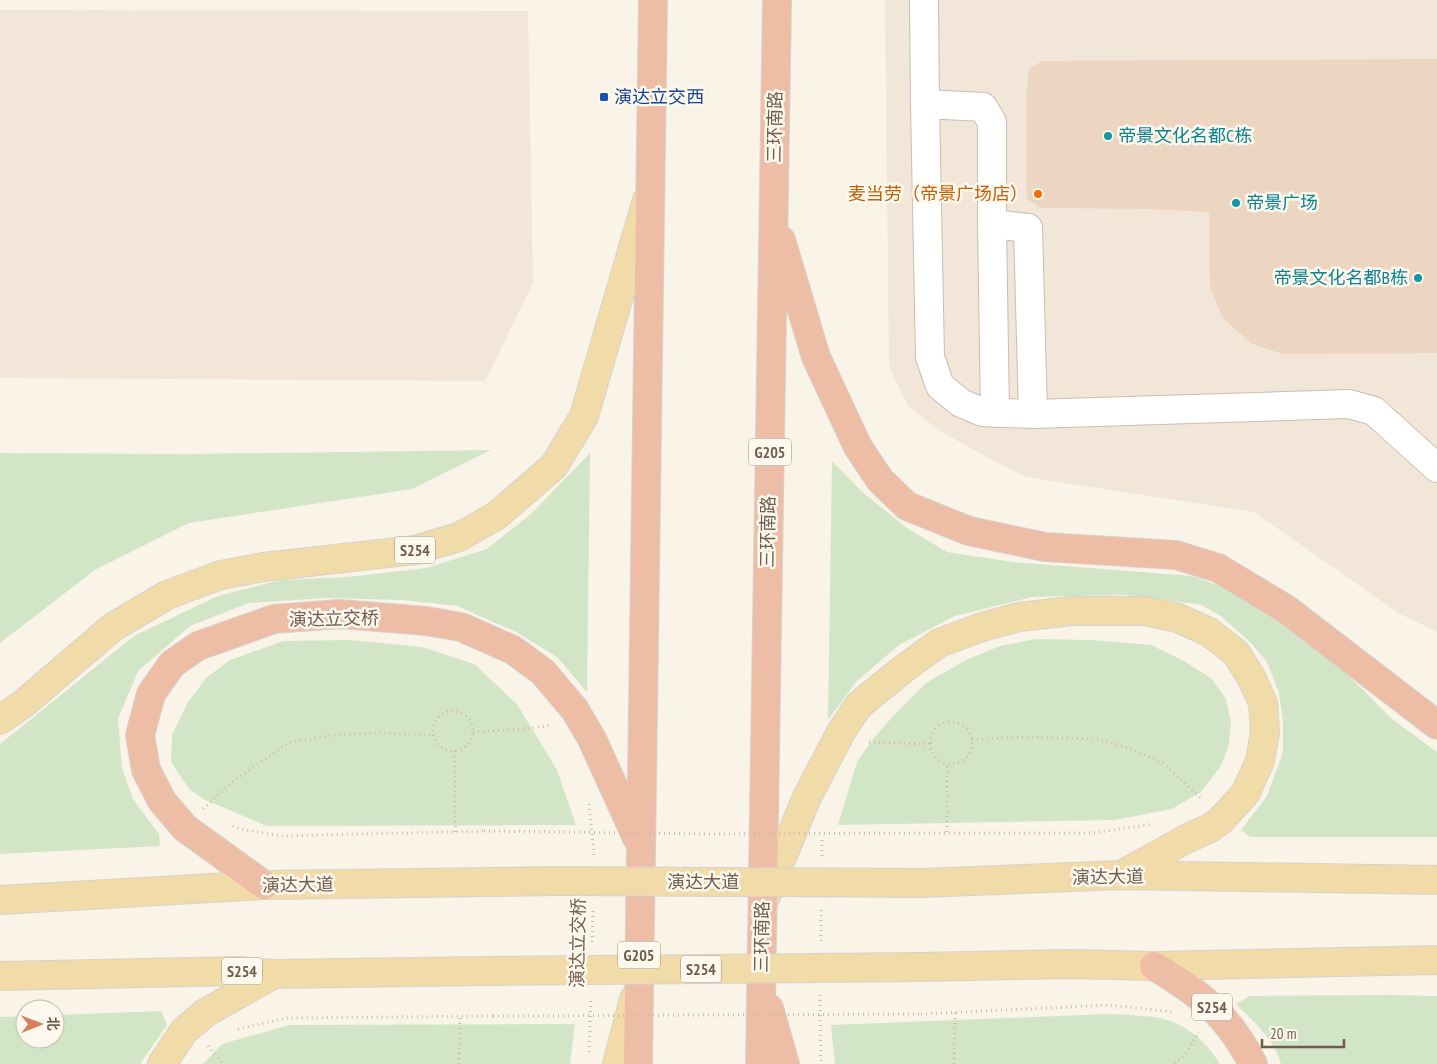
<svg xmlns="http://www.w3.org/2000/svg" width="1437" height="1064" font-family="'PT Sans Narrow','Noto Sans SC',sans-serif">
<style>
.residential{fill:#f1e6d7}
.green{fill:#d2e6c7}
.building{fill:#ecd6c2}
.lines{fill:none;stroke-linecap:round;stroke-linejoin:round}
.minor-casing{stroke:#cbbdaf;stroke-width:30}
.major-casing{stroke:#d7d2ce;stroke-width:30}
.highway-casing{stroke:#d7d2ce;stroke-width:30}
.path{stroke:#d1b9a6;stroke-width:3;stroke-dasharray:1 4;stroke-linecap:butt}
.minor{stroke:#fff;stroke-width:28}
.major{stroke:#f1dba8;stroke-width:28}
.highway{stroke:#edbda6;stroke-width:28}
.major-bridge-casing{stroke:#d7d2ce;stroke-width:30;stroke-linecap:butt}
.path-bridge{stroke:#d1b9a6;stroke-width:3;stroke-dasharray:1 4;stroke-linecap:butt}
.major-bridge{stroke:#f1dba8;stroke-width:28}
.transit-dot{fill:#1a4fb4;stroke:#fdf8ee;stroke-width:2}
.culture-dot{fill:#0f9aa8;stroke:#fdf8ee;stroke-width:2}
.food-dot{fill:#e8710a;stroke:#fdf8ee;stroke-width:2}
.labels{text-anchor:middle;stroke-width:5;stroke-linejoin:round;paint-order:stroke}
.shield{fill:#fdf8ee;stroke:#9b8c7f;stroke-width:1}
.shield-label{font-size:16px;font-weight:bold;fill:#715d4f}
.transit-label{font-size:18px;fill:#164399;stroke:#fdf8ee;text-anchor:start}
.street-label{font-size:18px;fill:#715d4f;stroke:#fdf8ee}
.culture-label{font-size:18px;fill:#0d838f;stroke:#fdf8ee;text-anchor:start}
.food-label{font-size:18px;fill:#c56008;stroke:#fdf8ee;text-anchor:end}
</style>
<rect width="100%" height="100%" fill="#faf4e8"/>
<path class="residential" d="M885,0h552v632l-37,-18 -146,-102 -228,-35 -41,-21 -45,-25 -32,-25 -19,-40z
M0,10l528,1 5,272 -48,98 -485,-3z"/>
<path class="green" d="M491,450l-79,39 -223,34 -94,47 -95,73v-190l189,1z
M590,453l-3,239 -30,-35 -39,-24 -61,-27 -55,-6 -76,-2 -77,5 -59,23 -52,45 -20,48 4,49 11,31 26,35 1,12 -160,8v-110l134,-108 84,-40 63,-16 66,-3 79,-9 61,-19 45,-36z
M832,461l29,30 46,37 40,24 66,10 180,14 34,13 28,16 78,55 59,59 45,33v85h-187l-9,-7 26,-34 16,-44v-30l-4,-29 -12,-31 -17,-20 -28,-25 -20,-12 -77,-10 -93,2 -77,19 -56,29 -42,36 -29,39z
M1036,639l55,1 60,5 31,15 29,18 15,21 5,24 -2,21 -8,22 -20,26 -29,17 -57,11 -277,5 19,-63 16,-23 20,-23 33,-33 40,-23 34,-14z
M351,640l71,7 52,17 43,40 40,66 19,55 -309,1 -64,-27 -14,-10 -18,-27 1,-27 16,-33 19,-25 23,-17 53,-19z
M1391,995l46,1v68h-156c-7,-25 -27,-42 -45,-60l14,-8z
M161,1011l6,14 -27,39h-140v-47l25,-1v23h30v-24z
M1107,1014c15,1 44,1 57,5 25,7 43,24 56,45h-385l-4,-39z
M575,1024l-5,40h-367l19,-20 67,-19z"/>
<path class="building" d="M1437,59v294l-154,1 -31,-10 -29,-26 -13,-30 -1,-76 -59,-3 -109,-1 -14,-9v-111l2,-19 13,-8z"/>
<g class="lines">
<g class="minor-casing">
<path id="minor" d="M924,0l1,104 58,3 9,15v102l36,4 5,186 316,-10 25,7 63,57
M925,104l5,253 10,29 21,17 21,9 51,2
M992,224l3,189"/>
</g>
<g class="major-casing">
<path id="major" d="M0,720l23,-16 90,-77 54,-32 54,-20 43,-8 151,-17 44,-13 37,-21 58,-50 30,-50 63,-216
M922,883l199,-8 316,5
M0,900l264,-15 296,-4
M763,903l44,-106 34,-65 18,-27 43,-35 37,-27 43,-16 37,-10 53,-6h73l33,7 31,14 27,21 15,24 12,26 2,29 -5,29 -15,33 -25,27 -10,7 -24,11 -65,36
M919,967l152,-3 83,2 283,-6
M0,976l239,-5 35,3 210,-3
M162,1064l22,-33 21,-18 69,-39
M617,1064l17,-65"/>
</g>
<g class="highway-casing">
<path id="highway" d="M781,240l35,117 42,90 22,33 27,26 62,25 76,16 131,8 42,13 68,41 151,116
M264,885l-79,-57 -23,-27 -16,-31 -6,-35 11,-41 21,-30 26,-18 76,-27 66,-5 86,7 35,6 52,23 30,22 32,38 17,29 45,99
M1154,966c47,28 74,49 99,98
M769,1008l16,56
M638,1064l15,-1064
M760,1064l17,-1064"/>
</g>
<path class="path" d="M433 731a20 20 0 1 1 40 0a20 20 0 1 1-40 0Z
M930 743a21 21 0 1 1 42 0a21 21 0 1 1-42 0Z
M473,732l52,-3 26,-4
M972,740l41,-3 85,2 30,9 35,15 39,36
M869,742l62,2
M589,804l5,51
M203,809l28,-26 57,-40 44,-8 48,-2 54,2
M233,826l7,3 41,7 203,-5
M455,832v-81
M947,832v-69
M939,833h154l60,-9
M822,856v-19
M821,941v-31
M592,942l1,-34
M820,995l1,69
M921,1014l188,-9 65,7
M238,1029l48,-11 207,-2
M208,1046l15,18
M589,1052l2,-54
M459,1064l1,-49
M954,1064l1,-52
M1175,1064l11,-11 13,-21"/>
<use href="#minor" class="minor"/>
<use href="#major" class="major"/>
<use href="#highway" class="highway"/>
<g class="major-bridge-casing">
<path id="major-bridge" d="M560,881l362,2
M484,971l435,-4"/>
</g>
<path class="path-bridge" d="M484,831l222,3 233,-1
M493,1016l428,-2"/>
<use href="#major-bridge" class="major-bridge"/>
</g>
<rect class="transit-dot" x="599" y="92" width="10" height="10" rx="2.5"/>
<g class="culture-dot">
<circle cx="1108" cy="136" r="5"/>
<circle cx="1236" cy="203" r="5"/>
<circle cx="1418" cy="278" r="5"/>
</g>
<circle class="food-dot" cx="1038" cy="194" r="5"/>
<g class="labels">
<g class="shield">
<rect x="749" y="438.5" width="42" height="27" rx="4"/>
<rect x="395" y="536.5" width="40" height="27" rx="4"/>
<rect x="618" y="941.5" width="42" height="27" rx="4"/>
<rect x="681" y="955.5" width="40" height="27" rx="4"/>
<rect x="222" y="957.5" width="40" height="27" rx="4"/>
<rect x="1192" y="993.5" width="40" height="27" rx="4"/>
</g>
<g class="shield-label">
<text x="770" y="458">G205</text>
<text x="415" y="556">S254</text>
<text x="639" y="961">G205</text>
<text x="701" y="975">S254</text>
<text x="242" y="977">S254</text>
<text x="1212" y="1013">S254</text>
</g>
<g class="transit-label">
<text x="614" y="103">演达立交西</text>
</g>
<g class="street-label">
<text transform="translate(775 127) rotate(-89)" y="6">三环南路</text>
<text transform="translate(768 532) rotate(-89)" y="6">三环南路</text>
<text transform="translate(334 619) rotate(-1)" y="6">演达立交桥</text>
<text transform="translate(1108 877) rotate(-1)" y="6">演达大道</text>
<text x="703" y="888">演达大道</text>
<text transform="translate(298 885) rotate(-1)" y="6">演达大道</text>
<text transform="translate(762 937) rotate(-89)" y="6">三环南路</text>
<text transform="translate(578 943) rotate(-89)" y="6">演达立交桥</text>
</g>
<g class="culture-label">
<text x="1118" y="142">帝景文化名都C栋</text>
<text x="1246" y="209">帝景广场</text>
<text x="1408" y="284" text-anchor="end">帝景文化名都B栋</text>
</g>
<g class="food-label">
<text x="1028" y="200">麦当劳（帝景广场店）</text>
</g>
</g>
<g transform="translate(40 1024) rotate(89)"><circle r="24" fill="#fdf8ee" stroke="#c5baae"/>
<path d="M0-4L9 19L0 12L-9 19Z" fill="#d67f5b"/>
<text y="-8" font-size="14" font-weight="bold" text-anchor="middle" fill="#715d4f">北</text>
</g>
<path d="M1262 1039v8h82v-8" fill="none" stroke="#715d4f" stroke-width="2.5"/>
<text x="1270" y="1039" font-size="15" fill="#715d4f" stroke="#fdf8ee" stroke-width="4" paint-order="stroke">20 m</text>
</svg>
